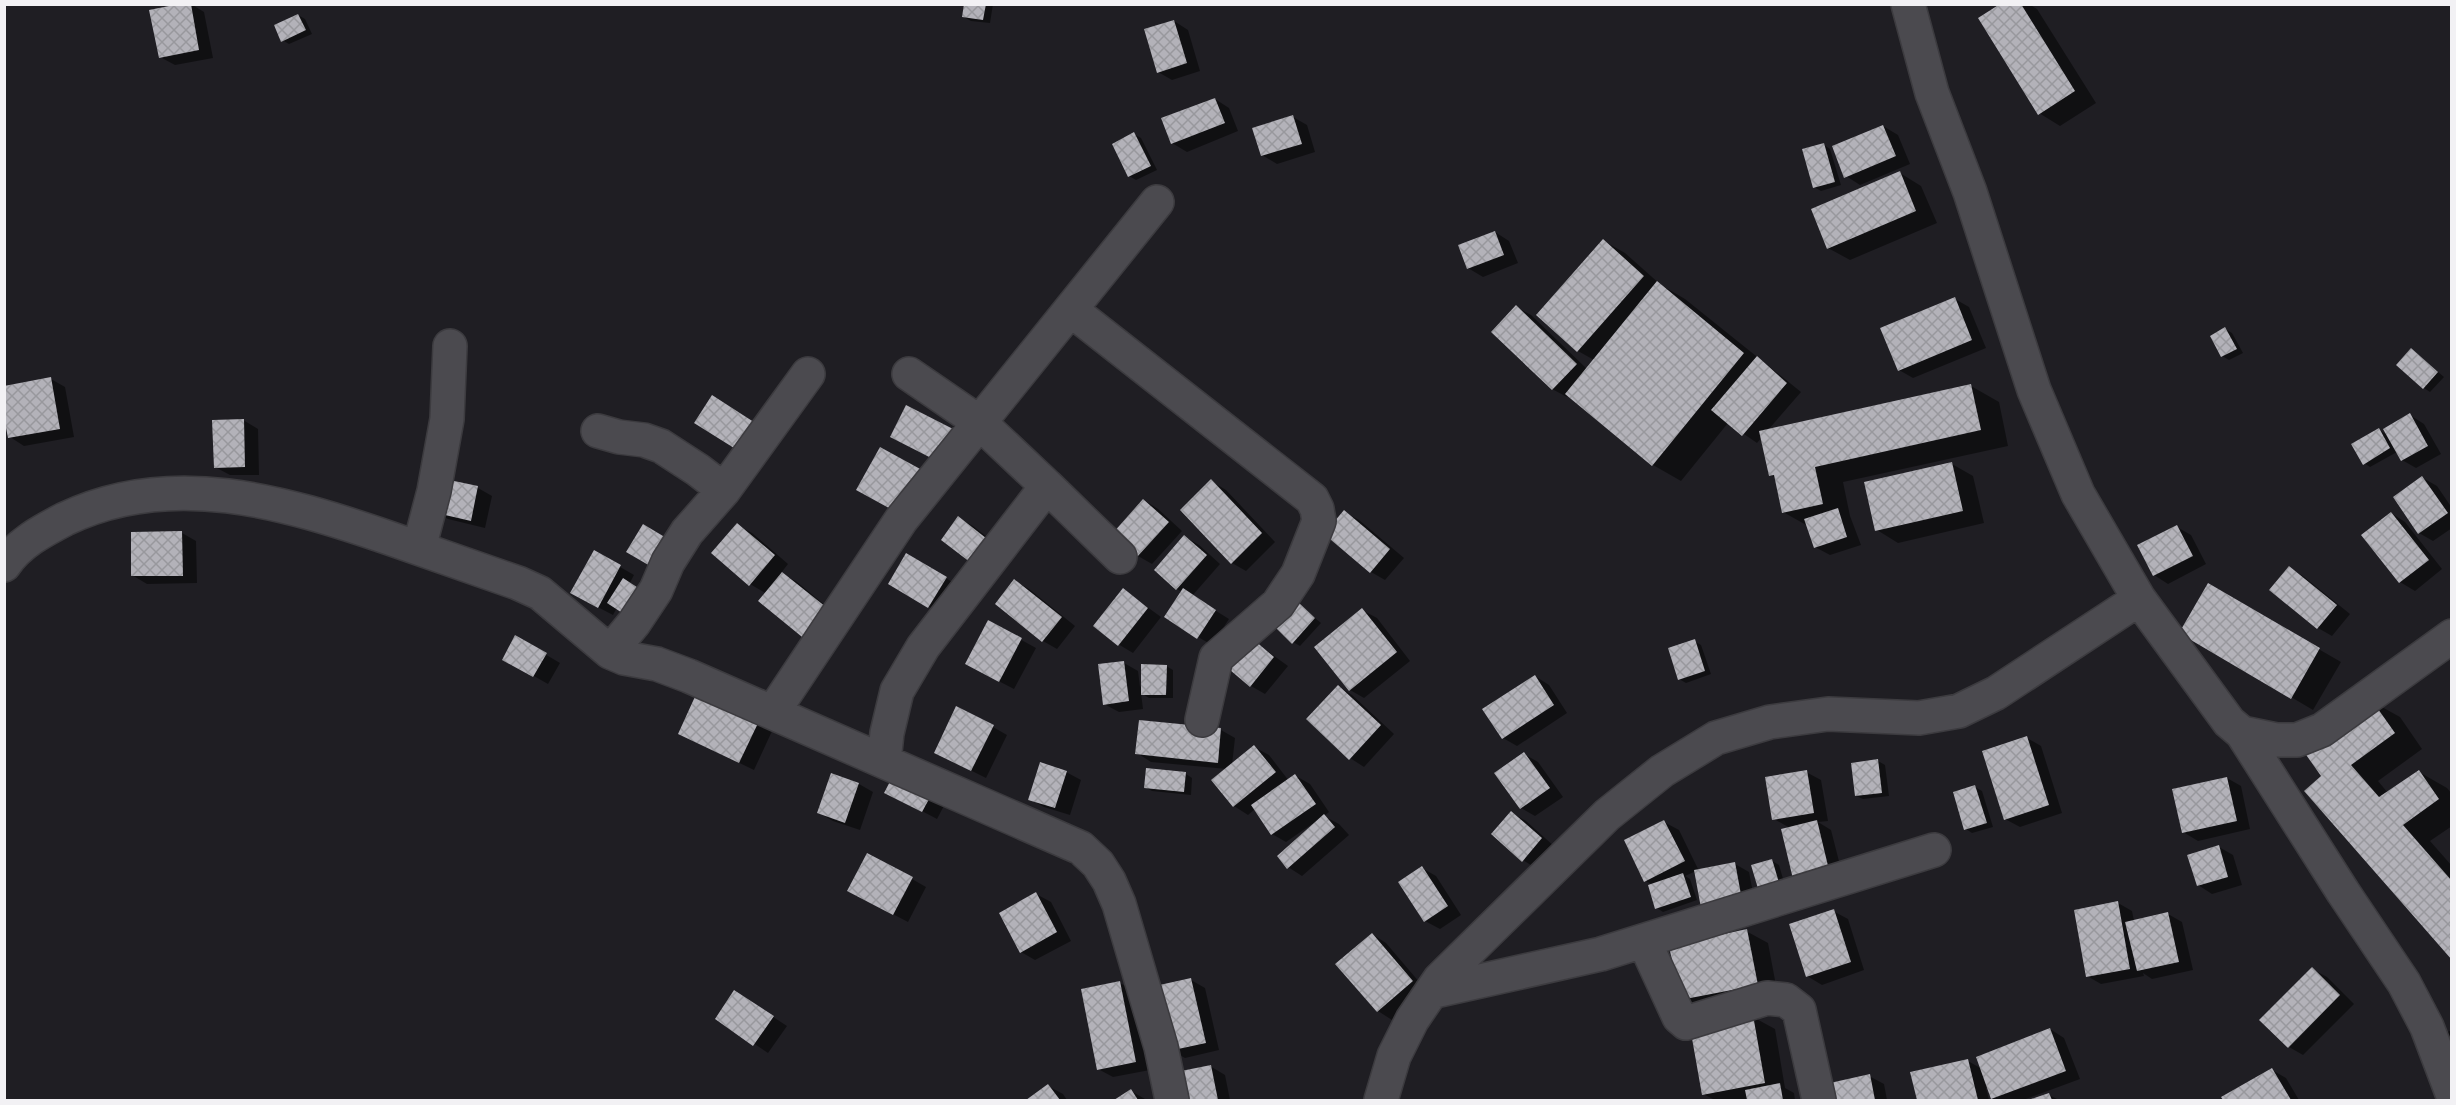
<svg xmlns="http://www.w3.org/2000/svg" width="2456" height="1105" font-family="'Fira Sans Condensed',sans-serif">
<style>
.shadow{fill:#0007}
.building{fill:url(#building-cross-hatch)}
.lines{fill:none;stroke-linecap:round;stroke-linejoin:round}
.minor-casing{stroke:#3c3b3f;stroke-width:36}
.minor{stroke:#4b4a4f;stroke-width:33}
</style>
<defs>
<pattern id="building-cross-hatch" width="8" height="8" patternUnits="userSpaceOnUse" patternTransform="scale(1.5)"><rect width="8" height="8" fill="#b3b2b9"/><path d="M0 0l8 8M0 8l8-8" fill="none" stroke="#98989d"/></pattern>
</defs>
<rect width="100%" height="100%" fill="#1f1e23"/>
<path class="shadow" d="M186,4h5l13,8 9,46 -38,7 -15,-8z
M966,4h27l-3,19 -19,-2 -7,-4z
M2002,4h27l8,5 59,94 -36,23 -21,-13z
M298,15l7,4 7,15 -23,10 -7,-4z
M1174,21l14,9 12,41 -28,9 -14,-8z
M1215,99l14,9 9,23 -51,21 -15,-9z
M1293,117l14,8 8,27 -38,12 -15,-9z
M1883,126l15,9 12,29 -50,21 -14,-9z
M1134,134l7,4 16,32 -21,10 -7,-4z
M1824,145l6,4 11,36 -20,6 -7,-4z
M1900,173l21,13 16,37 -87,37 -22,-12z
M1495,232l14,9 9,22 -35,14 -15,-9z
M1604,241l21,12 36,32 24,14 116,93 -33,38 203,-44 28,16 9,44 -165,36 7,34 11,29 -31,10 -15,-8 -7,-21 -25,-14 -7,-34 -6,-3 -8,-38 -5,6 -29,-20 -47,58 -28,-16 -84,-70 -2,2 -15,-8 -36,-82 15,8 56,54 7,-9 -16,-9 -40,-36z
M1955,299l14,8 17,41 -73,30 -14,-8z
M2225,329l7,4 11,20 -14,7 -7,-4 -10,-19z
M2412,350l32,27 -14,15 -6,-4z
M51,379l14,8 9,50 -50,9 -14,-9z
M2410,415l14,9 17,30 -25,14 -14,-8 -5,-8 -27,15 -6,-4 15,-33 10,6z
M243,420l15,9 1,46h-29l-15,-8z
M1952,464l21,12 11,47 -86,20 -21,-13z
M2423,478l14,8 15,22v20l-19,13 -14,-8z
M441,479l37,9 14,8 -7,32 -37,-9 -14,-8z
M1211,481l15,9 49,52 -29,29 -14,-8z
M1144,500l14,9 24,22 -30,33 -14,-8z
M1344,512l15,8 45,38 -19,22 -14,-8z
M2391,513l14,9 37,47 -27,22 -15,-9 -37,-46z
M959,518l14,8 37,29 -30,13z
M737,525l15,8 36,31 -7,9 16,9 47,39 -77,-27 -17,-10z
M2177,527l14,8 15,29 -38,20 -14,-9z
M182,533l14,8 1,42 -50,1 -15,-9z
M1185,537l14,8 21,19 -28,32 37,23 -17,26 -14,-8 -16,-45 -5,-3z
M594,552l40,23 -21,40 -27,-14z
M906,555l55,32 -18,28 -53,-31z
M2289,568l14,8 47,38 -18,22 -14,-8 -47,-38z
M1015,581l14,8 46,37 -18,23 -14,-8z
M2208,585l133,77 -28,48 -132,-78z
M1124,590l37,27 -28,36 -15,-9z
M1297,603l24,20 -21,23 -7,-4z
M1362,610l15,8 33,43 -46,37 -14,-8z
M989,622l47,26 -22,41 -33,-17z
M516,637l44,26 -12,21 -44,-25z
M1694,641l7,4 10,29 -25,9 -7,-4z
M1255,642l33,24 -23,28 -14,-8z
M1124,663l14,8 2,16 26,-21 7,4v28h-24l-8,-5 2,16 -24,3 -15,-8z
M1535,676l14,9 18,28 -50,33 -14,-8z
M1338,686l14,9 42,39 -30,33 -14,-9z
M699,692l74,37 -19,41 -60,-29z
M2371,701l29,16 22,32 -44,32 10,12 31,-21 28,16 5,6v32l-22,15 22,25v91l-129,-181z
M1140,721l81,9 14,8 -3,27 22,-18 15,8 20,26 7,-5 14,8 19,28 -5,4 15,8 10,11 -47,41 -14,-9 25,-41 -1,-2 -26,18 -14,-8 -17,-25 -7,6 -14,-9 -7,-37 -76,-7 -14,-9z
M993,727l14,8 -21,43 -36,-18z
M2027,738l14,8 21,67 -42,14 -15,-8z
M1524,754l14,8 25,35 -28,19 -14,-8z
M1878,761l7,4 4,31 -26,3 -7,-3z
M1066,772l15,8 -11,35 -26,-8 -14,-8z
M1806,772l15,8 7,41 -10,1 13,8 12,47 -34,9 -19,-58 -16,-9z
M1186,774l6,4 -1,17 -39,-4 -7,-4z
M832,775l27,9 14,8 -13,38 -27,-9 -14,-8z
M2227,778l14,8 9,43 -52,12 -15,-9z
M1975,787l7,4 11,36 -21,6 -6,-4z
M886,792l61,8 -10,19z
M1512,813l14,8 29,26 -18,22 -14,-9z
M1664,822l15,8 20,41 36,-7 14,8 7,36 -60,-37 -11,5 5,3 7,21 -34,12 -6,-4 -4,-23 -7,-4z
M2219,847l14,8 9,30 -30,9 -14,-9z
M1772,861l7,4 7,24 -19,6z
M1422,868l14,8 25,39 -21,14 -15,-8z
M912,879l14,8 -18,35 -44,-23z
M1036,894l15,8 20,39 -36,19 -14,-8z
M2118,903l14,8 2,10 34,-7 14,8 11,48 -41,9 -9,-6 1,3 -43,8 -14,-8z
M1833,911l15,8 16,51 -42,15 -15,-9z
M1746,931l22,12 10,53 -75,16 -21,-13z
M1372,934l14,9 40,47 -34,30 -14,-9z
M2312,969l15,8 27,27 -51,51 -14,-8z
M1191,980l14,8 14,62 -34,8 -15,-8z
M1120,983l14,8 16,79 -37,7 -15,-8z
M735,992l52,34 -19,27 -51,-34z
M1753,1017l22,12 10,59 9,5 1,7h-80l-12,-6z
M2050,1029l14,9 16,41 -57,21h-27l-4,-2 -4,-11 -2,1 3,12h-71l-6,-26 56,-13 14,8z
M2452,1030v36l-15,-29z
M1210,1066l15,9 5,25h-47z
M2272,1070l14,8 13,22h-74l-1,-2z
M1869,1076l15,8 3,16h-61z
M1048,1086l15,8 4,6h-39z
M1131,1091l14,8 1,1h-30z
M2049,1095l10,5h-27z"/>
<path class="building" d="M179,4h12l8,46 -40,8 -10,-48z
M964,4h22l-3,16 -21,-3z
M2000,4h21l54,87 -37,24 -60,-97z
M298,14l8,16 -25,12 -7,-17z
M1174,20l13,43 -30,10 -13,-44z
M1215,98l10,25 -54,21 -10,-26z
M1293,115l9,29 -41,12 -9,-28z
M1883,125l13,31 -52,22 -12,-32z
M1134,132l17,34 -23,11 -16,-33z
M1824,143l11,39 -22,6 -11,-39z
M1900,171l16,40 -89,38 -16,-40z
M1495,231l9,24 -37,14 -9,-24z
M1603,239l41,37 -67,76 -41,-37z
M1657,281l87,72 -92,113 -87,-72z
M1955,297l17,43 -74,31 -18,-43z
M1516,305l61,59 -25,26 -61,-58z
M2225,327l12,22 -16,8 -11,-21z
M2411,348l27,24 -15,17 -27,-24z
M1757,356l30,27 -45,53 -31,-26z
M51,377l9,52 -52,9 -4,-21v-31z
M1971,384l10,46 -166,37 8,37 -41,9 -8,-38 -5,1 -10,-45z
M712,395l48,31 -18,27 -48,-30z
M906,405l49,25 -16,32 -49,-25z
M2410,413l18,33 -27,15 -18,-32z
M244,419l1,48 -31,1 -2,-48z
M2379,428l11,20 -27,17 -12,-21z
M880,447l42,23 -24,43 -42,-23z
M1952,462l11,49 -88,20 -11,-49z
M2422,476l26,37 -30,21 -25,-37z
M440,478l38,8 -7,35 -39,-9z
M1211,479l51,54 -31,31 -51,-54z
M1143,499l26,23 -32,35 -25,-23z
M1838,508l9,29 -33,11 -10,-29z
M1344,510l46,39 -20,24 -46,-39z
M2391,512l38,48 -30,23 -38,-48z
M958,516l38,30 -17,23 -38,-29z
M737,523l38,32 -26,31 -38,-33z
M643,524l30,18 -16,28 -31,-18z
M2177,525l16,31 -40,20 -16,-31z
M182,531l1,45h-52v-44z
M1184,535l23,20 -31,35 -22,-20z
M594,550l27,15 -23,43 -28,-15z
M906,553l41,24 -19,31 -40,-24z
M2289,566l48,39 -20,24 -48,-39z
M782,572l49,39 -24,30 -49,-40z
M623,578l23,15 -16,25 -23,-15z
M1014,579l48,38 -20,25 -47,-38z
M2208,583l112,65 -29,51 -112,-66z
M1123,588l25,20 -30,38 -25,-20z
M1183,588l33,22 -19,29 -33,-22z
M1297,601l18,17 -23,26 -18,-18z
M1362,608l35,44 -48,39 -35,-44z
M988,620l34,18 -23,44 -34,-18z
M515,635l32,18 -14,24 -31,-17z
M1695,639l10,32 -27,9 -10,-32z
M1254,640l20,17 -24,30 -20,-17z
M1124,661l5,40 -26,4 -5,-41z
M1141,664l26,1 -1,30h-25z
M1535,675l19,30 -52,34 -20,-30z
M1338,685l43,40 -32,35 -43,-41z
M698,690l62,29 -21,44 -61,-29z
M2371,699l24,34 -44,32 28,32 40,-27 20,29 -36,26 49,56v79l-148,-169 17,-15 -19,-27z
M956,706l38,19 -23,46 -37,-18z
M1139,720l82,8 -3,35 -83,-9z
M2027,736l22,69 -45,15 -22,-69z
M1254,745l22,27 -43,35 -22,-27z
M1524,752l26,36 -30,21 -26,-36z
M1878,759l4,34 -27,3 -4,-33z
M1040,762l27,9 -12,37 -27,-8z
M1146,768l40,4 -2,20 -40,-4z
M896,770l38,20 -12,22 -38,-19z
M1807,770l7,43 -42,7 -7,-43z
M831,773l28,10 -14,40 -28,-10z
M1295,774l21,30 -45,31 -20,-30z
M2227,777l10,44 -55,12 -10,-44z
M1975,785l12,38 -23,7 -11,-38z
M1511,811l31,27 -20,24 -31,-28z
M1324,814l11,13 -48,42 -10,-13z
M1664,820l21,41 -41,21 -20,-42z
M1817,820l12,50 -36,9 -12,-50z
M2219,845l9,32 -31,9 -10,-31z
M867,853l46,24 -20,38 -46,-24z
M1772,859l8,27 -21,6 -8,-27z
M1735,862l7,38 -41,8 -7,-38z
M1422,866l26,40 -24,16 -26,-40z
M1683,873l8,24 -36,12 -7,-24z
M1036,892l21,40 -37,21 -21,-40z
M2118,901l12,68 -44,8 -12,-67z
M1834,909l17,53 -45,15 -17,-53z
M2168,912l11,50 -42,9 -12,-49z
M1747,929l11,56 -78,15 -11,-54z
M1372,933l41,48 -36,31 -42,-48z
M2312,967l28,28 -52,53 -29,-28z
M1191,978l15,65 -37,8 -14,-65z
M1120,981l16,81 -39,8 -16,-81z
M734,990l40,26 -21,30 -38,-27z
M1753,1015l12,68 -63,12 -12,-68z
M2050,1028l16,43 -75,28 -15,-42z
M1968,1059l10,41h-61l-7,-28z
M1211,1065l7,35h-37l-5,-28z
M2272,1068l19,32h-68l-2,-3z
M1870,1074l5,26h-51l-3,-15z
M1780,1083l3,17h-36l-2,-10z
M1048,1084l12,16h-34z
M1131,1089l7,11h-24z
M2049,1093l3,7h-24z"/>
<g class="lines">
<g class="minor-casing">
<path id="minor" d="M1908,4l24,89 38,99 64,198 44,104 61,105 90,123 13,11 101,159 61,91 23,44 25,66
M1071,310l241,189 5,10 2,12 -21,53 -20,30 -62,54 -14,62
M598,431l21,6 25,3 17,6 37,24 26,20
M1047,486l73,71
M419,548l15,-57 13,-72 3,-73
M4,565c15,-22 38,-34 61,-46 106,-51 219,-17 324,19 43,15 86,30 129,45l22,10 70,59 14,6 33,6 32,12 392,172 17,16 11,17 10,23 42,143 11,53
M610,652l24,-29 22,-33 12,-28 19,-30 37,-42 84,-116
M773,712l128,-192 256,-318
M2242,733l34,7h21l25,-10 130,-94
M884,761l3,-28 10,-42 26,-44 124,-161 -68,-64 -70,-48
M1644,941l35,76 7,6 81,-25 19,2 13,10 20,90
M1431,992l170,-38 333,-104
M1381,1100l13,-44 18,-36 28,-41 167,-164 55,-44 54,-33 54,-16 58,-8 91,4 40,-7 37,-18 143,-94"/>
</g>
<use href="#minor" class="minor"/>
</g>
<rect width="2456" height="1105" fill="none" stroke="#f2f1f4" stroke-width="12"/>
</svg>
